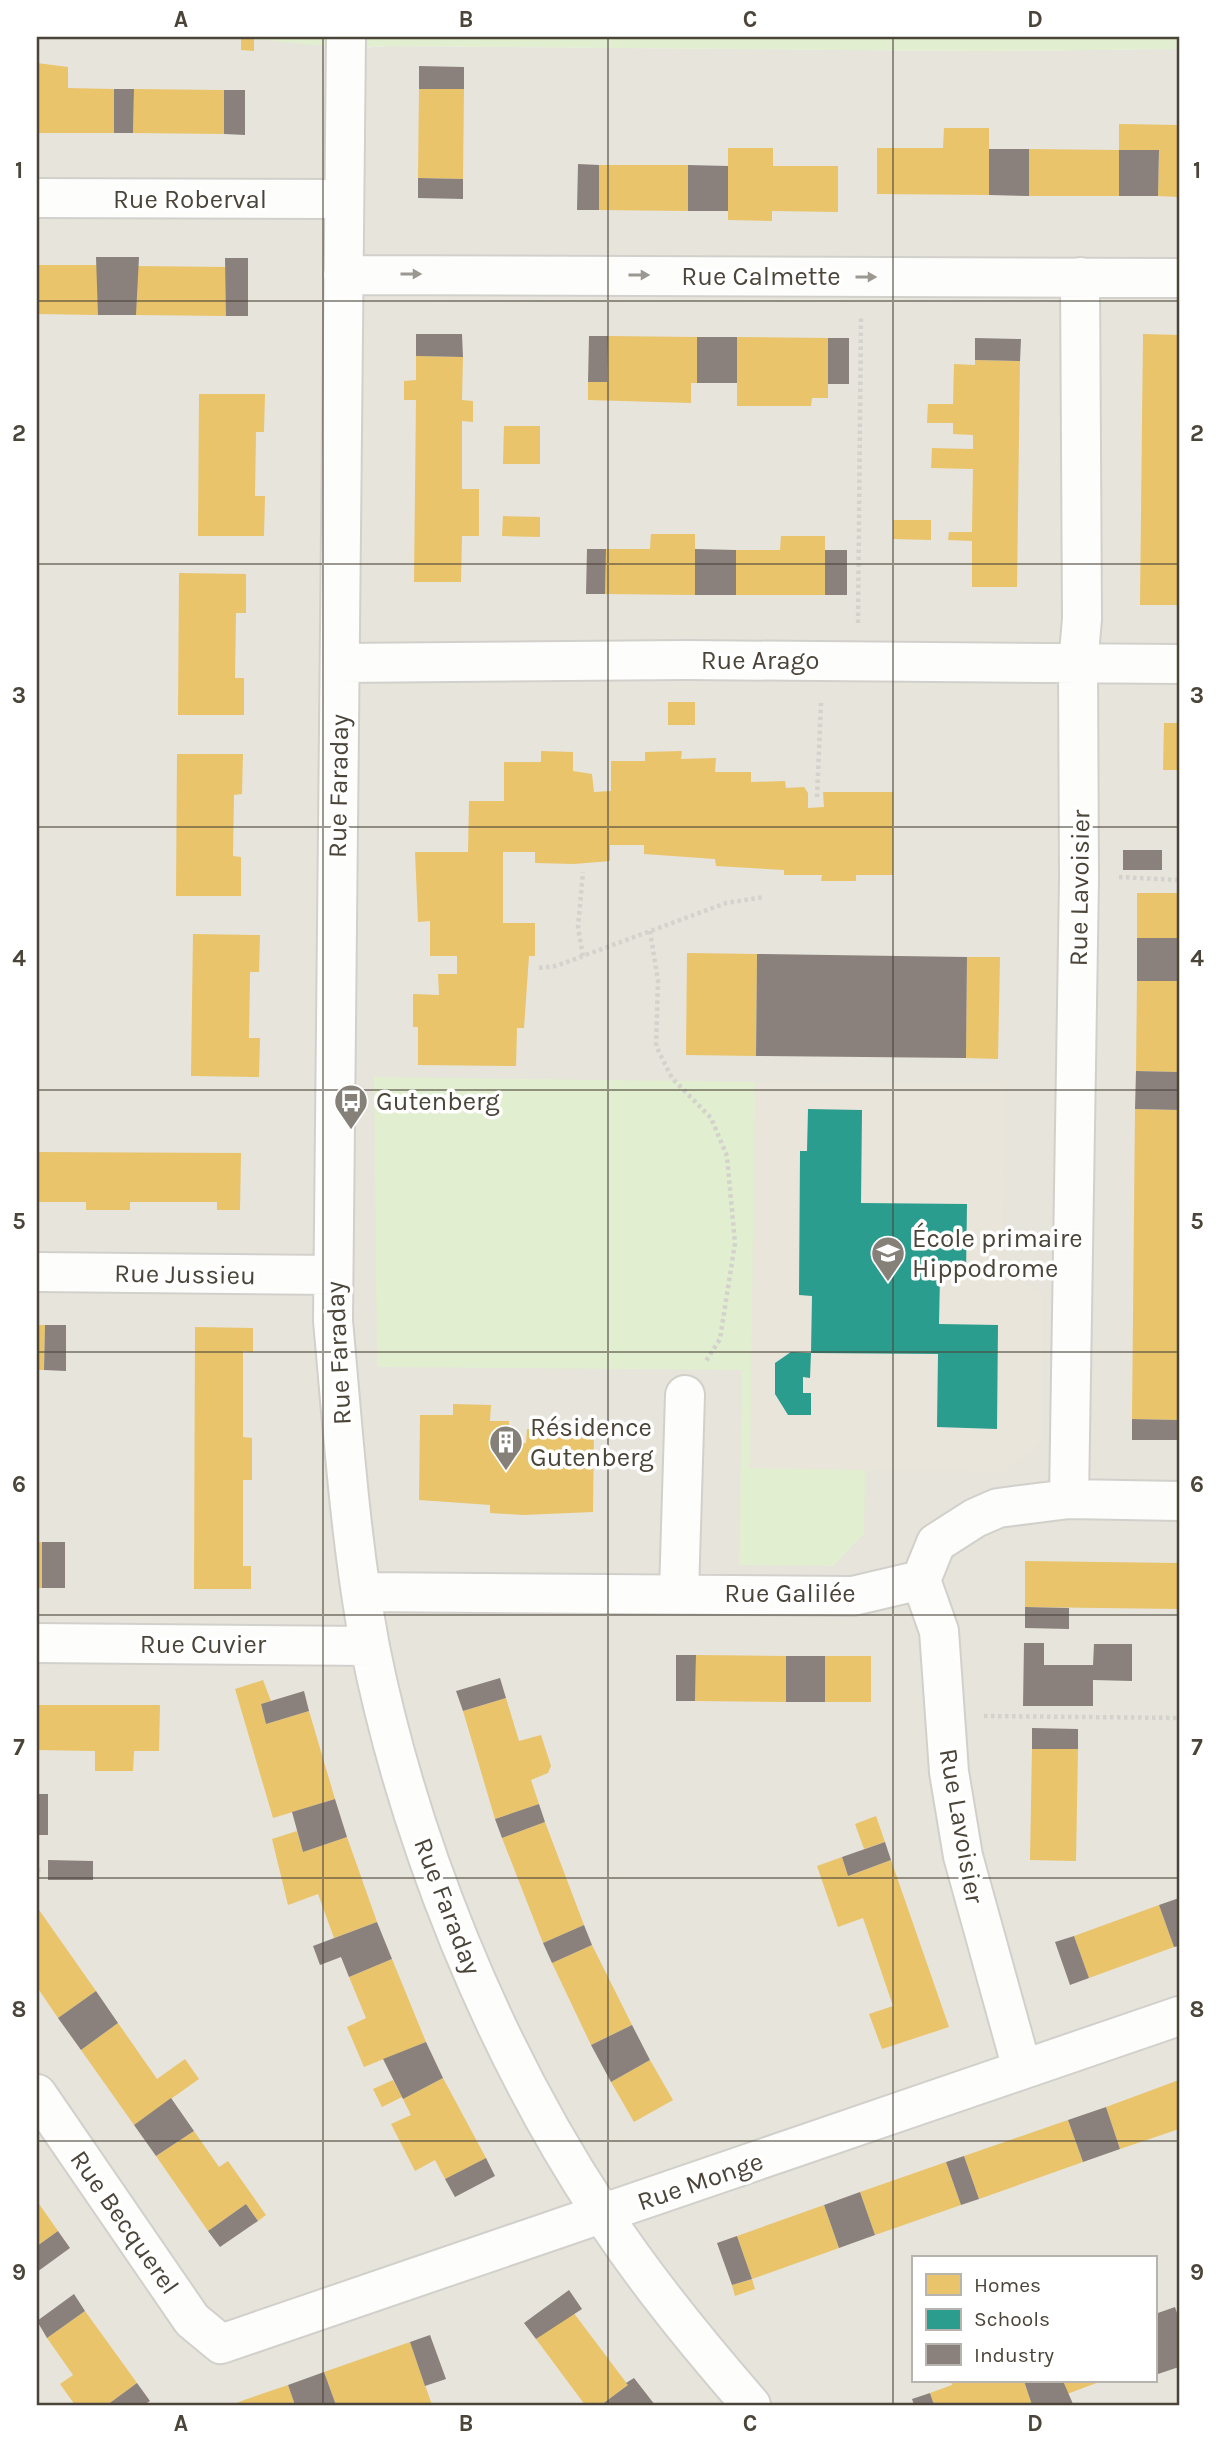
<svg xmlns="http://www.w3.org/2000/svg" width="1216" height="2442" font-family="Karla,sans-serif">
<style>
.residential{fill:#e7e4dc;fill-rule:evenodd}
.education{fill:#eae5da}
.green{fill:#e1eecf}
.homes{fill:#e9c46a}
.schools{fill:#2a9d8f}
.industry{fill:#8a817c}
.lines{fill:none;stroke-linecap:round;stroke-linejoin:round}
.minor-casing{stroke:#d2d0cb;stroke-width:42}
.path{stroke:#d3d2cc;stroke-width:4.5;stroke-dasharray:3.5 3.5;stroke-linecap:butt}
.minor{stroke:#fdfdfc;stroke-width:38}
.oneway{fill:#9b9791}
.grid{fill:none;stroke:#4b4439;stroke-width:2;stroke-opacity:0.55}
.labels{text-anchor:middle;stroke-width:7;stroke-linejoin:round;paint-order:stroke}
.street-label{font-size:26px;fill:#4b4439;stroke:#fff}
.poi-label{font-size:26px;fill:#4b4439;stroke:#fff;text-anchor:start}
.neatline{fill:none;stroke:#4b4439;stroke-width:2.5}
.grid-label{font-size:23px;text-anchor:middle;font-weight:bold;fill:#4b4439}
</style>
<rect width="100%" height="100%" fill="#f4f2ee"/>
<path class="residential" d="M37,37h201l66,5 42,7 42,-3 593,5 198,-2v2356h-1142zM913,2258h242v123h-242z"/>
<path class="education" d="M755,1082l249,2 -2,186 40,26v142l-36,33 -256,-2z"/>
<path class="green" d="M238,37h941v12l-198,2 -593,-5c-50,4 -100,-4 -150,-9z
M374,1077l381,5 -5,386 115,2 -1,64 -31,32 -94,-1 3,-195 -365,-3z"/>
<path class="homes" d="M241,37l13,1v13l-13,-1z
M37,63l31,4v21l46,1v44h-77z
M134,89l90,1v44l-91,-1z
M419,89h45l-1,90 -45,-1z
M1119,124l60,1v72l-21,-1 1,-46h-40z
M944,128h45v67l-112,-1v-46h66z
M728,148h45v18h65v46l-66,-1v10l-44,-1z
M1029,149l90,1v46h-90z
M599,165h89v46l-89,-1z
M37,265h61v50l-61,-1z
M137,266l90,1 -1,49 -90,-1z
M1143,334l36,1v270h-39z
M608,336l89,1v46h-6v20l-103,-3v-18h19z
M737,337l91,1v60h-16l-1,8h-74z
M416,356l47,1 -1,43 11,1v21l-11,-1v68h17v47h-17l-1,46h-47l2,-182h-12v-19l12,-1z
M975,360l45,1 -3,226h-45v-46l-24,-1 1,-8h23l1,-63 -42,-1 1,-20 41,1v-14l-20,-1v-11h-26l1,-19h25l1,-40 21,1z
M199,394h66l-1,38h-8l-1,64h10l-1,40h-66z
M504,426h36v38h-37z
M503,516l37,1v20l-38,-1z
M893,520h38v20l-38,-1z
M651,534h44v61l-90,-1 1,-45h44z
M781,536h44v59h-89v-45h44z
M179,573l67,1v39h-10l-1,65h9v37h-66z
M668,702h27v23h-27z
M1164,723h15v47h-16z
M541,751l32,1v19l19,3 2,18 17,-1v-30h34v-9l37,-1 -1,8 35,-1 -1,14h36v10l34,-1 1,7 18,-1 4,6v15l16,-1 -1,-15h70v83h-37v6h-35l1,-6h-38v-5l-68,-4 -1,-7 -71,-5v-9h-34v16l-36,3 -39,-1v-11h-32v71h32v33h-6l-5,72h-7l-1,38 -98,-1v-38h-5v-33l26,1 -1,-21h19v-18h-27v-35l-12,1 -3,-70h53l1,-51h35v-39h37z
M177,754h66l-1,40 -8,1 -1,61 8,1v39h-65z
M1137,893h42v45h-42z
M193,934l67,1 -1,37h-9l-1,66h11l-1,39 -68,-1z
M687,953l70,1 -1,102 -70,-1z
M967,957h33l-2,102 -32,-1z
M1137,981h42v91l-43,-1z
M1135,1109l44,1v310l-47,-1z
M37,1152l204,1 -1,57h-23v-8h-87v8h-44v-8h-49z
M37,1325h8l-1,45h-7z
M195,1327l58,1v24l-10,-1v86l9,1v42h-9v86h8v23h-57z
M453,1404l38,1 -1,16h19l-1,22h18l1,-14 67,-1 -1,84 -70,3 -33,-2v-8l-71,-5 1,-85h33z
M37,1542h5v46h-5z
M1025,1561l154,2v46l-154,-2z
M696,1655l90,1v46l-91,-1z
M825,1656h46v46h-46z
M263,1680l8,21 -10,3 5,20 43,-13 26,88 -62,19 -38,-129z
M506,1698l13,43 22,-6 10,31 -3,7 -17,7 8,24 -44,15 -32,-108z
M37,1705h123l-1,46h-25l-1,20h-38v-20l-58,-1z
M1032,1749h46l-2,112 -46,-1z
M876,1816l9,26 -21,7 -9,-25z
M545,1822l39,103 -41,18 -41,-105z
M297,1831l6,21 44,-15 30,85 -43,16 -16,-44 -30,11 -16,-66z
M842,1857l6,19 43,-16 58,167 -67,22 -13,-35 24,-8 -30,-88 -25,9 -21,-61z
M1159,1905l15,42 -85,31 -15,-42z
M37,1907l59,84 -38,27 -21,-31z
M592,1945l40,80 -41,20 -39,-82z
M392,1959l34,83 -62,25 -17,-40 19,-9 -17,-41z
M118,2023l39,56 28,-20 14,20 -65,46 -53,-75z
M650,2060l23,40 -39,22 -23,-40z
M443,2078l43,80 -41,21 -10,-19 -20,11 -24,-47 20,-9 -8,-16z
M393,2080l9,17 -20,10 -9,-18z
M1179,2080v49l-59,20 -14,-42z
M1068,2120l15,42 -104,37 -15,-43z
M194,2131l25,36 9,-6 38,54 -8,6 -12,-17 -38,27 -52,-75z
M946,2162l15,43 -86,30 -15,-43z
M37,2201l21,30 -21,15z
M824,2205l15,43 -87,31 -15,-43z
M752,2279l3,10 -20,7 -3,-11z
M85,2311l52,72 -30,22h-32l-15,-21 13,-9 -26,-37z
M573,2312l55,73 -27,20h-16l-49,-66z
M410,2342l22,63h-96l-12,-33z
M951,2381h73l8,24h-98l-4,-12 22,-8z
M1063,2381h39l-35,13z
M288,2385l7,20h-64l13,-5z"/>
<path class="schools" d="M808,1109l54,1 -1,93 106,1 -1,72h-26l-1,48 59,1 -1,104 -60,-2 1,-73 -127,-1 1,-57 -13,-1 1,-144h7z
M791,1352l20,1 -1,25 -7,-1v16h8v22h-23l-13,-21v-31z"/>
<path class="industry" d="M419,66l45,1v22h-45z
M114,89h20l-1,44h-19z
M224,90h21v45l-21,-1z
M989,149h40v47l-40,-1z
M1119,150h40l-1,46h-39z
M578,164l21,1v45h-22z
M688,165l40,1v45h-40z
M418,178l45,1v20l-45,-1z
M96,257h43l-3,58h-38z
M225,258h23v58h-22z
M416,334h46l1,23 -47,-1z
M589,336h19l-1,46h-19z
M697,337h40v46h-40z
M828,338h21v46h-21z
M975,338l46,1 -1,22 -45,-1z
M587,549h19l-1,45h-19z
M695,549l41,1v45h-41z
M825,550h22v45h-22z
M1123,850h39v20h-39z
M1137,938h42v43h-42z
M757,954l210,3 -1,101 -210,-2z
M1136,1071l43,1v38l-44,-1z
M45,1325h21v46l-22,-1z
M1132,1419l46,1v20h-46z
M42,1542h23v46h-23z
M1025,1607l44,1v21l-44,-1z
M1024,1643h20v22h49l1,-21h38v37l-39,-1v26h-70z
M676,1655h20l-1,46h-19z
M786,1656h39v46h-39z
M500,1678l6,20 -43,13 -7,-20z
M304,1691l5,20 -43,13 -5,-20z
M1032,1728l46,1v20h-46z
M37,1794h11v41h-11z
M335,1799l12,38 -44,15 -11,-40z
M539,1804l6,18 -43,16 -7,-19z
M885,1842l6,18 -43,16 -6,-19z
M48,1860l45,1v19h-45z
M1179,1898v48l-5,1 -15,-42z
M377,1922l15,37 -43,18 -8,-20 -21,8 -7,-19z
M584,1925l8,20 -40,18 -9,-20z
M1074,1936l15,42 -19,7 -15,-43z
M96,1991l22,32 -37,27 -23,-32z
M632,2025l18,35 -39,22 -20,-37z
M426,2042l17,36 -40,21 -20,-40z
M171,2098l23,33 -38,25 -22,-31z
M1106,2107l14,42 -37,13 -15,-42z
M964,2156l15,43 -18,6 -15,-43z
M486,2158l9,18 -40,21 -10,-18z
M860,2192l15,43 -36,13 -15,-43z
M246,2204l12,17 -38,26 -12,-16z
M58,2231l12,17 -33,24v-26z
M737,2236l15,43 -20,6 -15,-42z
M569,2290l13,19 -46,30 -12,-16z
M74,2294l11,17 -38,27 -10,-17z
M1175,2307l4,12v48l-24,8v-61z
M430,2335l16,44 -21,7 -15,-44z
M324,2372l12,33h-41l-7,-20z
M634,2378l21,27h-54l27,-20 -2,-2z
M1024,2381h39l10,23 -41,1z
M137,2383l13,18 -6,4h-37z
M930,2393l4,12h-20l-2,-6z"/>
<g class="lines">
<g class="minor-casing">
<path id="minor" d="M346,37l-13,1284c10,108 17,219 37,326 39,194 122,400 231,565 45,69 97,132 150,193
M37,198l305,1
M343,275l836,3
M341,663l345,-3 493,4
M37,1272l296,3
M1069,1499l10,-619 -1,-215 4,-46 -2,-342
M921,1580l18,51 10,141 14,84 59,213
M921,1580l15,-37 39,-25 23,-10 71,-9 110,2
M363,1592l490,4 68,-16
M679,1593l6,-198
M37,1643l333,3
M37,2094l155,226 29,24 958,-328"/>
</g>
<path class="path" d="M858,623l3,-307
M817,797l4,-94
M1119,877l60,3
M650,931l8,50 -2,65 16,32 39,40 16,38 8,87 -15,96 -14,22
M583,956l-5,-29 5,-55
M539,968l17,-2 170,-63 38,-6
M984,1716l195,2
M37,1870h5"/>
<use href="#minor" class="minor"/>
</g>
<defs><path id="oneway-solid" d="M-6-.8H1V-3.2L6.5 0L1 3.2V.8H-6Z" transform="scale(1.75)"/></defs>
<g class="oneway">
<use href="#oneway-solid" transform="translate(411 274)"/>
<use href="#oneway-solid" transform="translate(639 275)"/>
<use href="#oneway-solid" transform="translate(866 277)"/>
</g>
<path class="grid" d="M323,37v2368M608,37v2368M893,37v2368M37,301h1142M37,564h1142M37,827h1142M37,1090h1142M37,1352h1142M37,1615h1142M37,1878h1142M37,2141h1142"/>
<defs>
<g id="bus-pin" transform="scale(1.75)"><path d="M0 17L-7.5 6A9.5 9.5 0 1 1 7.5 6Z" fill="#868178" stroke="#fff"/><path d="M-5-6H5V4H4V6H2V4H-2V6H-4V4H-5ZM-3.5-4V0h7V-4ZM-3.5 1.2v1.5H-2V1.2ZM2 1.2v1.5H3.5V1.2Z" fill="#fff"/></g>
<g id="school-pin" transform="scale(1.75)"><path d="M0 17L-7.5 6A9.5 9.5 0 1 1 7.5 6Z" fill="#868178" stroke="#fff"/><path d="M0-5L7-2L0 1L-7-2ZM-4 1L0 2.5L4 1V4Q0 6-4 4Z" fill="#fff"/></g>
<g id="building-pin" transform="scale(1.75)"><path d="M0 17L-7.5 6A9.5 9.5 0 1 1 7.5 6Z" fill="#868178" stroke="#fff"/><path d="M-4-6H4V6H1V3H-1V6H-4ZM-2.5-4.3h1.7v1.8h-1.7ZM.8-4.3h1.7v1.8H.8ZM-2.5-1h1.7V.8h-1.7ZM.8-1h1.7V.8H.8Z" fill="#fff"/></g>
</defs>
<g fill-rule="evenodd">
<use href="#bus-pin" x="351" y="1101"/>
<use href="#school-pin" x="888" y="1253"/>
<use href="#building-pin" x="506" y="1442"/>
</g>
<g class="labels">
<g class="street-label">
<text x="190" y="208">Rue Roberval</text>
<text x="761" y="285">Rue Calmette</text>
<text x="760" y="669">Rue Arago</text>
<text transform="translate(338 786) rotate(-89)" y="9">Rue Faraday</text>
<text transform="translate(1079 888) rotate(-89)" y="9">Rue Lavoisier</text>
<text transform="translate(185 1274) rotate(1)" y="9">Rue Jussieu</text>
<text transform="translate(338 1353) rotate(-93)" y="9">Rue Faraday</text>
<text x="790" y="1602">Rue Galilée</text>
<text x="203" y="1653">Rue Cuvier</text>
<text transform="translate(962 1826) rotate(80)" y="9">Rue Lavoisier</text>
<text transform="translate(448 1906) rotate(69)" y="9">Rue Faraday</text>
<text transform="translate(700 2181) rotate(-19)" y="9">Rue Monge</text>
<text transform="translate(125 2222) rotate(55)" y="9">Rue Becquerel</text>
</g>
<g class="poi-label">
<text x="376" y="1110">Gutenberg</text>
<text x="912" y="1247">École primaire<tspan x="912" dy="30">Hippodrome</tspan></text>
<text x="530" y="1436">Résidence<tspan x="530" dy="30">Gutenberg</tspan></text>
</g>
</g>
<rect width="1216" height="2442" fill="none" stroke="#ffffff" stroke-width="77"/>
<rect x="912" y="2256" width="245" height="126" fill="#ffffff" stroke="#b7b4b0" stroke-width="2"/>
<rect x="926" y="2274" width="35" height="21" fill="#e9c46a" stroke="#b7b4b0" stroke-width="2"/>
<text x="974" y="2292" font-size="21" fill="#4b4439">Homes</text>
<rect x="926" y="2309" width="35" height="21" fill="#2a9d8f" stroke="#b7b4b0" stroke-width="2"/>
<text x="974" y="2326" font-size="21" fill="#4b4439">Schools</text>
<rect x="926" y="2344" width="35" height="21" fill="#8a817c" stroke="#b7b4b0" stroke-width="2"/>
<text x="974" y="2362" font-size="21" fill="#4b4439">Industry</text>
<rect x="38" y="38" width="1140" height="2366" class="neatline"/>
<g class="grid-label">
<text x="181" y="27">A</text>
<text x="466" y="27">B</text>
<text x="750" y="27">C</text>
<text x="1035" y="27">D</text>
<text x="19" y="178">1</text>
<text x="1197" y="178">1</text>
<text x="19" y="441">2</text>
<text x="1197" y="441">2</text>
<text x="19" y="703">3</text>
<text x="1197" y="703">3</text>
<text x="19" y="966">4</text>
<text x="1197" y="966">4</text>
<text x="19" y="1229">5</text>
<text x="1197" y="1229">5</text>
<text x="19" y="1492">6</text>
<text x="1197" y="1492">6</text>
<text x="19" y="1755">7</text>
<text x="1197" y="1755">7</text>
<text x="19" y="2017">8</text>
<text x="1197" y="2017">8</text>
<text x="19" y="2280">9</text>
<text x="1197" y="2280">9</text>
<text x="181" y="2431">A</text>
<text x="466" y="2431">B</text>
<text x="750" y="2431">C</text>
<text x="1035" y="2431">D</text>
</g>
</svg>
